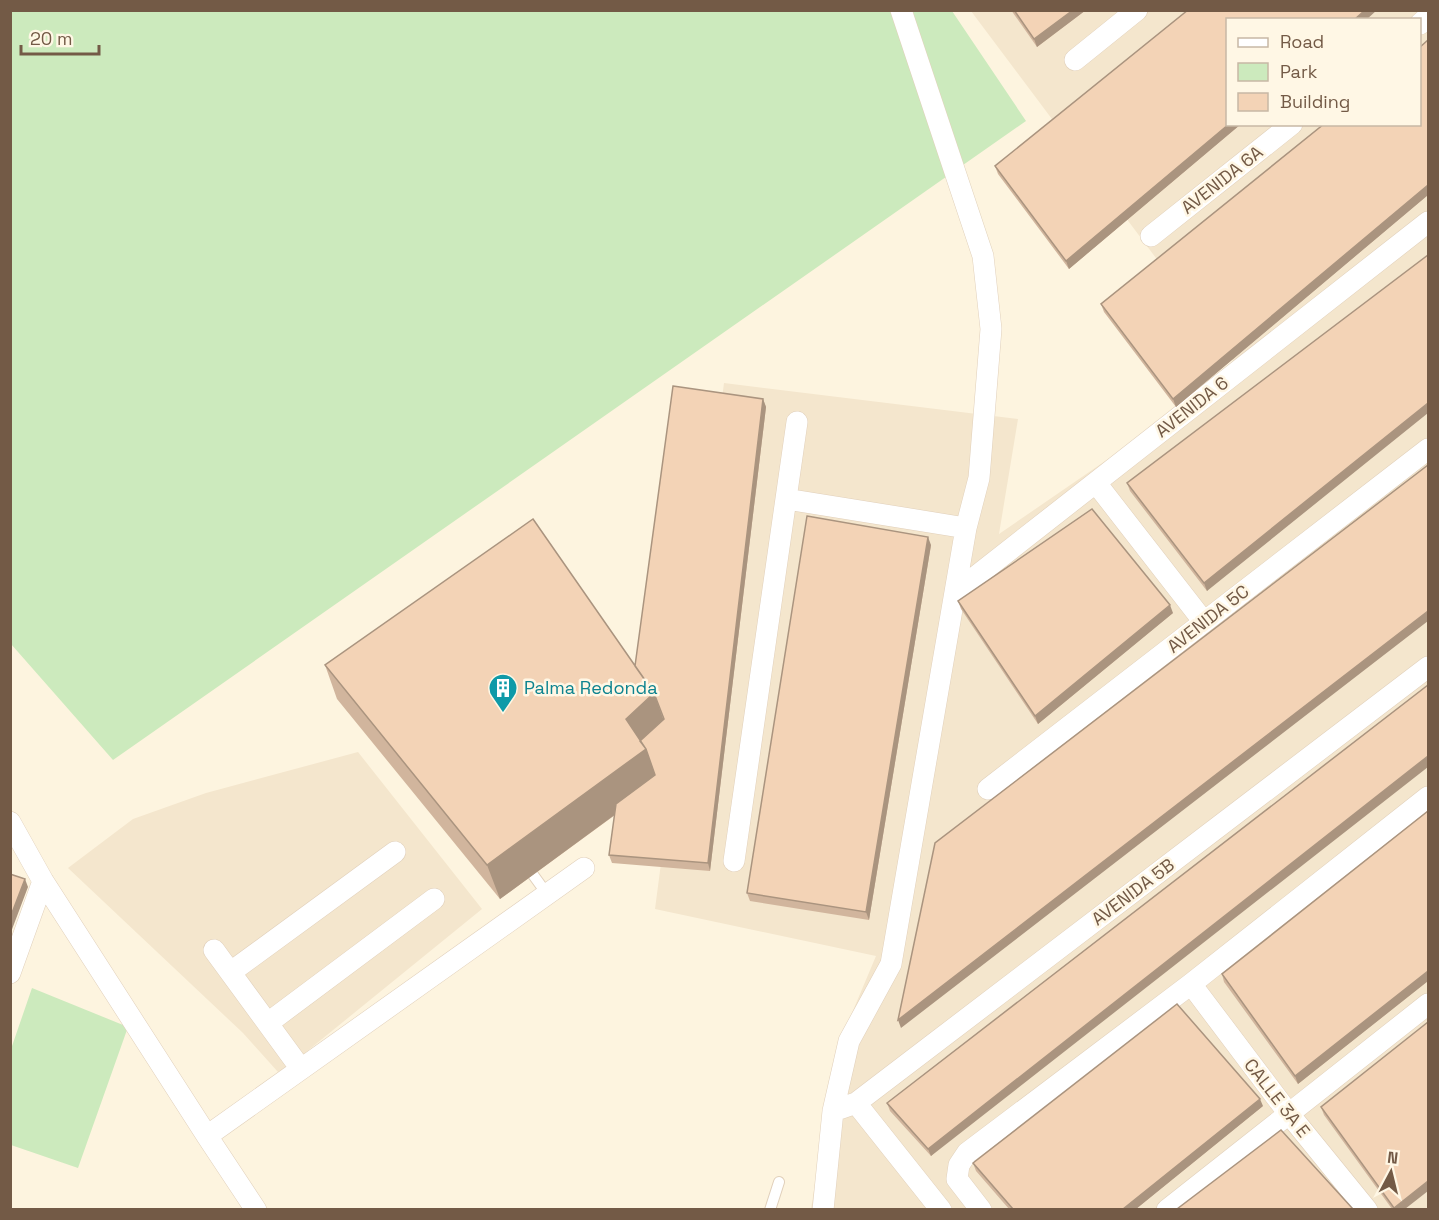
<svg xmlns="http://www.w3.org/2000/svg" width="1439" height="1220" font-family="'Space Grotesk',sans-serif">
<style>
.residential{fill:#f4e6cd;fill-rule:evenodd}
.green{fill:#cceabd}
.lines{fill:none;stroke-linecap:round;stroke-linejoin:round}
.service-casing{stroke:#e1d0bb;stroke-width:12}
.minor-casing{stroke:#e1d0bb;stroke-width:22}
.service{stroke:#fff;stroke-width:10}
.minor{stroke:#fff;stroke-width:21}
.wall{fill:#d1b59d}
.shaded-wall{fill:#aa947f}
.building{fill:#f3d3b6;stroke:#aa947f;stroke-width:1.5}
.labels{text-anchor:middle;stroke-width:5;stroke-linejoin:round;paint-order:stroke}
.street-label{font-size:18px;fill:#735a46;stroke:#fff7e5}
.culture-label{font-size:18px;fill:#0d838f;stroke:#fff7e5;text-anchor:start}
</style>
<rect width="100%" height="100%" fill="#fdf4df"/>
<path class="residential" d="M971,11h457v1198h-617l25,-158 40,-95 -221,-47 69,-526 294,36 -19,115 240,-165zM1228,20h192v104h-192z
M358,752l124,157 -187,152 -17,11 -35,-39 -175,-165 65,-49 73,-26z"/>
<path class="green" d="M10,11h942l74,110 -913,639 -102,-116z
M32,988l96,39 -50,141 -67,-23v-96z"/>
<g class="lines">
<g class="service-casing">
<path id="service" d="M526,865l21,29
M770,1210l9,-28"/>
</g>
<g class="minor-casing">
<path id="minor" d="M1420,24l8,-7
M1075,60l62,-50
M1151,236l141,-112
M1096,483l108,139
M786,499l180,29
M956,592l472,-370
M988,789l440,-340
M10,822l33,59 164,255 49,74
M734,861l63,-439
M214,950l87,119
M231,972l164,-120
M10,973l33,-92
M1191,984l98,130 78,96
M268,1023l166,-124
M856,1103l85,107
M833,1111l23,-8 572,-436
M207,1136l377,-268
M823,1210l10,-99 16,-70 42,-77 75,-436 13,-50 12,-149 -8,-73 -82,-246
M981,1210l-24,-31 2,-14 8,-12 224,-169 237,-187
M1167,1210l261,-206"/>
</g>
<use href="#service" class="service"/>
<use href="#minor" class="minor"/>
</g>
<path class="wall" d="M1011,10h75l-49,37z
M1188,10h189l-150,114h14l-172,145 -71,-95 -3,-8z
M1428,40v155l-252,212 -72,-95 -3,-8z
M1428,255l-221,336 -77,-100 -3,-8z
M763,399l3,8 -56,464 -98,-8 -3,-8 6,-40 -115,84 -163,-200 -12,-34 310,1z
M931,545l-62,375 -119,-19 -3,-8z
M958,601l215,12 -135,111 -77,-115z
M1428,685l-497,471 -41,-45 -3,-8z
M1428,811v170l-130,103 -74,-102 -2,-8z
M1263,1106l-127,103h-127l-33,-38 -3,-8z
M1321,1107l84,102h-13l-68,-94z"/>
<path class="shaded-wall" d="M1073,10h13l-49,37 -3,-8z
M1365,10h12l-11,10h-12z
M1229,124h12l-172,145 -3,-8z
M1428,185v10l-252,212 -3,-8z
M763,399l3,8 -56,464 -2,-8z
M1428,403v10l-221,178 -3,-8z
M928,537l3,8 -62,375 -3,-8z
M1170,605l3,8 -135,111 -3,-8z
M1428,611v10l-527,407 -3,-8z
M654,693l12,34 -26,25 -14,-33z
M646,749l12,34 -158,116 -13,-34z
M1428,756v11l-497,389 -3,-7z
M25,879l3,8 -17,45 -1,-14z
M1428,971v10l-130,103 -3,-8z
M1260,1099l3,7 -127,103h-13z
M1428,1181v10l-23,18h-11v-1z"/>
<path class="building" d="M1014,10h59l-39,29z
M1188,10h177l-11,10h-127v104h2l-163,137 -71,-95z
M1428,40v145l-255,214 -72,-95 223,-180h95v-76z
M1428,255v148l-224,180 -77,-100z
M673,386l90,13 -55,464 -99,-8 7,-51 39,-29 -9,-26 -6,-8 24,-22 -10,-26 -19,-27z
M1428,465v146l-530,409 37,-177z
M1092,509l78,96 -135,111 -77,-115z
M807,516l121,21 -62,375 -119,-19z
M533,519l121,174 -28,26 20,30 -159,116 -162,-200z
M1428,685v71l-500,393 -41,-46z
M1428,811v160l-133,105 -73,-102z
M10,874l15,5 -15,39z
M1177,1004l83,95 -137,110h-110l-40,-46z
M1428,1022v159l-34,27 -73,-101z
M1281,1130l72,79h-176z"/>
<defs>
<g id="building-pin" transform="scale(1.5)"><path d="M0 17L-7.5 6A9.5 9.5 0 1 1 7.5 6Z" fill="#0f9aa8" stroke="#fff7e5"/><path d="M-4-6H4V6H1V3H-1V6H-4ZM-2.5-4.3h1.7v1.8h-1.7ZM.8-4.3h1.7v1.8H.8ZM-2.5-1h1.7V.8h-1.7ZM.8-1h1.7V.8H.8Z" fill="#fff"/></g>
</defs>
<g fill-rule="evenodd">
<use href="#building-pin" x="503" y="688"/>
</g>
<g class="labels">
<g class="street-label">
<text transform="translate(1222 180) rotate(-38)" y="6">AVENIDA 6A</text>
<text transform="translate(1192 407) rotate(-38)" y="6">AVENIDA 6</text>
<text transform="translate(1208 619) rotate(-38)" y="6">AVENIDA 5C</text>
<text transform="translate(1133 892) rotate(-37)" y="6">AVENIDA 5B</text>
<text transform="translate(1277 1098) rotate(52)" y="6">CALLE 3A E</text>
</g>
<g class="culture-label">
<text x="524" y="694">Palma Redonda</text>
</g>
</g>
<rect width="1439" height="1220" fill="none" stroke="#735a46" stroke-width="24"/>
<rect x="1226" y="18" width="195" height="108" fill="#fff7e5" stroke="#c7b8a5" stroke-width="1.5"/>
<rect x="1238" y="38" width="30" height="9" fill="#ffffff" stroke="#c7b8a5" stroke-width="1.5"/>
<text x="1280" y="48" font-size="18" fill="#735a46">Road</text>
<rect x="1238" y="63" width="30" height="18" fill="#cceabd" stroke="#c7b8a5" stroke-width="1.5"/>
<text x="1280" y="78" font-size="18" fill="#735a46">Park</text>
<rect x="1238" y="93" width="30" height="18" fill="#f3d3b6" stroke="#c7b8a5" stroke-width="1.5"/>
<text x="1280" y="108" font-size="18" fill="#735a46">Building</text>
<g transform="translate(1391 1172) rotate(7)" stroke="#fff7e5" stroke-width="4.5" paint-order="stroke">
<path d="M0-4.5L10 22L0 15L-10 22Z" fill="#735a46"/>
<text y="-9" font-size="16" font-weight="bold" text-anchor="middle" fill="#735a46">N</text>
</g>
<path d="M21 45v9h78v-9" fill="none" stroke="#735a46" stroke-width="3"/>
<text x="30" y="45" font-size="18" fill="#735a46" stroke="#fff7e5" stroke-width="4.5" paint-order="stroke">20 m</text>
</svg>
